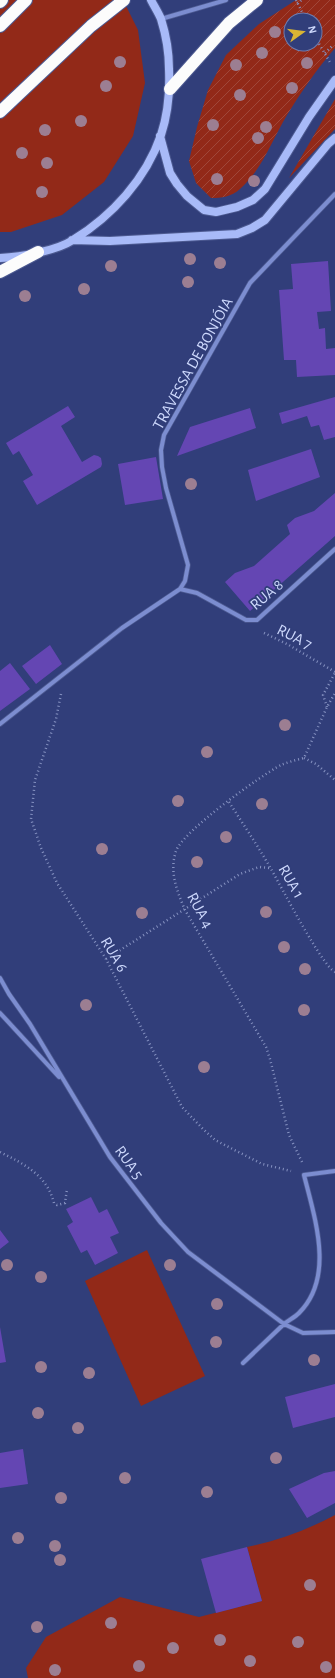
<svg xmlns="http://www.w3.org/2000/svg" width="335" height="1678" font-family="'Alegreya Sans',sans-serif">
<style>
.grass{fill:#922918}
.garden{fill:url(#garden-furrows);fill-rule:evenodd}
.building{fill:#6446b3}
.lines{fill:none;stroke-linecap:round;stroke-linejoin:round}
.minor-casing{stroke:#4d5a91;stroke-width:5.5}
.secondary-casing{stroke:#4d5a91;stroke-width:10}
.motorway-casing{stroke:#4d5a91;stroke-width:14}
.path{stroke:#8692c1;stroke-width:2.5;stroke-dasharray:1 3;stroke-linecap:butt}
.minor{stroke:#7c8dd0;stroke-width:4}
.secondary{stroke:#a8baf8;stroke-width:8}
.motorway{stroke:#fcfcfc;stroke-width:12}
.tree{fill:#9c7e92}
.labels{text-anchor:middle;stroke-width:3.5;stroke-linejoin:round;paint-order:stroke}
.street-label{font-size:16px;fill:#cdd8fc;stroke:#313e7a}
</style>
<defs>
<pattern id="garden-furrows" width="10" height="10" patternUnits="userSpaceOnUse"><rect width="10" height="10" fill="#922918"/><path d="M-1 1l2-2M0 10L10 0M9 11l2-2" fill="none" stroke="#a0473a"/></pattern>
</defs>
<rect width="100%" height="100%" fill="#313e7a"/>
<path class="grass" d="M0,0h123l15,30 7,53 -12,53 -29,46 -42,33 -51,17h-11z
M147,1250l58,126 -64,30 -56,-125z
M335,1515v163h-307l-2,-10 20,-31 74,-40 79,20 63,-16 -15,-54c30,-6 60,-17 88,-32z"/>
<path class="garden" d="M296,0h39v48c-18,21 -34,44 -48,67 -15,25 -25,55 -47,74 -9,8 -18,9 -29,9l-15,-15 -7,-22 8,-34 11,-37 18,-35 33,-31zM291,20h24v24h-24z
M335,99v30l-46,49z"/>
<path class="building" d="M328,261l3,50 -14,1 2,17 6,-1 1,21 9,-1v27l-38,2 -1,-17h-12l-5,-70 14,-1 -2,-25z
M335,397v40l-11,3 -5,-15 -8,2 -4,-11 -25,8 -3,-11z
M68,406l7,11 -14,9 21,36 12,-7 4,1 3,2 1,6 -1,3 -64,38 -14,-24 10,-6 -14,-24 -6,4 -7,-12z
M250,408l6,20 -79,28 13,-29z
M311,449l9,28 -64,24 -8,-31z
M156,457l7,42 -38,6 -7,-41z
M335,493v43l-85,75 -25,-29 10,-9 19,-7 36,-32 -3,-9 8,-7 19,-7z
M50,645l12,19 -26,20 -14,-18z
M10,663l20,26 -30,22v-40z
M91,1197l8,16 8,-4 12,24 -9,4 8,16 -23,12 -8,-15 -6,3 -14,-27 6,-4 -7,-13z
M0,1230l9,12 -9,7z
M0,1327l6,35 -6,1z
M335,1384v33l-42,11 -8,-31z
M23,1449l5,35 -28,4v-35z
M335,1471v32l-28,15 -18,-29 35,-16z
M247,1547l15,54 -46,12 -15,-54z"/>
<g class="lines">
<g class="minor-casing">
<path id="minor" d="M161,19l65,-19
M180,589l17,4 49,27h11l78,-71
M0,724l122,-96 58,-39 5,-8 3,-16 -22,-77 -4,-21 -1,-17 3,-15 86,-152 85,-89
M0,978l9,16 21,30 80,133 51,66 27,29 96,72c5,-4 11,-7 15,-11 36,-36 16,-94 5,-138l31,-4
M0,1013l59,64
M243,1363l41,-39 19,9 32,-1"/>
</g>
<g class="secondary-casing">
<path id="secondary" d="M160,136l10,37 7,11 10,12 17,14 12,2 21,-5 16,-7 12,-11 44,-72 26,-37
M72,240l38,1 127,-7 15,-6 13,-8 63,-76 7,-6
M0,258c21,-1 56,-7 73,-18 39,-24 73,-61 88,-105 7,-21 9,-43 8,-66 0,-16 -3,-34 -8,-50 -3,-7 -7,-13 -10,-19"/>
</g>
<g class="motorway-casing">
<path id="motorway" d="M0,2l2,-2
M0,26l26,-26
M170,89l59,-66 28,-23
M0,112l91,-86 33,-26
M0,272l38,-20"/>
</g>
<path class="path" d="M296,0l10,20
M297,3l5,-3
M315,37l16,27
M325,53l7,-7
M264,633l23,11 48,28
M61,694l-5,25 -21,61 -4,39 10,29 16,35 49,76 76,148 20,21 13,12 47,24 29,7
M327,707l-4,-12 12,-22
M304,758l12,6 19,16
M229,802c14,22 29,44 42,67 10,17 51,97 64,103
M106,959l134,-85 19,-7 11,1
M0,1152c24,12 47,23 54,51l3,2 8,-2 2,-14
M302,1162l-13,-27 -19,-76 -4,-12 -81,-137c-8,-19 -16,-38 -9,-59 7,-20 84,-75 105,-86 7,-3 15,-5 23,-7l23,-51 8,-14"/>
<use href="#minor" class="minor"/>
<use href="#secondary" class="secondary"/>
<use href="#motorway" class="motorway"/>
</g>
<g class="tree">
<circle cx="275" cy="32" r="6"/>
<circle cx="262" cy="53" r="6"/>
<circle cx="120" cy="62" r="6"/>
<circle cx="307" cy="63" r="6"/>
<circle cx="236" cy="65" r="6"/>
<circle cx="106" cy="86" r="6"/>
<circle cx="292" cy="88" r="6"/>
<circle cx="240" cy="95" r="6"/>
<circle cx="81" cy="121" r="6"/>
<circle cx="213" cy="125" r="6"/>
<circle cx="266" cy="127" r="6"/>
<circle cx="45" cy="130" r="6"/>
<circle cx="258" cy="138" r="6"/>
<circle cx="22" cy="153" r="6"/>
<circle cx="47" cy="163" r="6"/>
<circle cx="217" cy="179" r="6"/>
<circle cx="254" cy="181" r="6"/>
<circle cx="42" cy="192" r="6"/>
<circle cx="190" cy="259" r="6"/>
<circle cx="220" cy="263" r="6"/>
<circle cx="111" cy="266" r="6"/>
<circle cx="188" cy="282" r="6"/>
<circle cx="84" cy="289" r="6"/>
<circle cx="25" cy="296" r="6"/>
<circle cx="191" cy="484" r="6"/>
<circle cx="285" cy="725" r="6"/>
<circle cx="207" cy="752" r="6"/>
<circle cx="178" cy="801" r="6"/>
<circle cx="262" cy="804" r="6"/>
<circle cx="226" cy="837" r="6"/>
<circle cx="102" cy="849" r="6"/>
<circle cx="197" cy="862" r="6"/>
<circle cx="266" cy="912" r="6"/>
<circle cx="142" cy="913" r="6"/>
<circle cx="284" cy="947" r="6"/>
<circle cx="305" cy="969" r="6"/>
<circle cx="86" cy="1005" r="6"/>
<circle cx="304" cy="1010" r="6"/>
<circle cx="204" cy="1067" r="6"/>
<circle cx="7" cy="1265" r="6"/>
<circle cx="170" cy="1265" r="6"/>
<circle cx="41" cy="1277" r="6"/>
<circle cx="217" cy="1304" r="6"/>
<circle cx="216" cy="1342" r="6"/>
<circle cx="314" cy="1360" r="6"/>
<circle cx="41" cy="1367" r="6"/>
<circle cx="89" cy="1373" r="6"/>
<circle cx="38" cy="1413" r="6"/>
<circle cx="78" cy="1428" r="6"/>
<circle cx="276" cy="1458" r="6"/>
<circle cx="125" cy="1478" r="6"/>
<circle cx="207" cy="1492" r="6"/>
<circle cx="61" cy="1498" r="6"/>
<circle cx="18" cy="1538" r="6"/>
<circle cx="55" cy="1546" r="6"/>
<circle cx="60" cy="1560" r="6"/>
<circle cx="310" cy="1585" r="6"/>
<circle cx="111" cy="1623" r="6"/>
<circle cx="37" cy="1627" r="6"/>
<circle cx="220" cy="1640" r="6"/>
<circle cx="298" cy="1642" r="6"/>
<circle cx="173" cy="1648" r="6"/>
<circle cx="250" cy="1661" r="6"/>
<circle cx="139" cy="1666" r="6"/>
<circle cx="326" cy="1667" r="6"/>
<circle cx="55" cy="1670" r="6"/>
</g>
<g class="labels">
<g class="street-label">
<text transform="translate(192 363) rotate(-61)" y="6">TRAVESSA DE BONJÓIA</text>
<text transform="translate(266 594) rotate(-40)" y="6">RUA 8</text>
<text transform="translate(295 636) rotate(27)" y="6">RUA 7</text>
<text transform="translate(292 881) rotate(60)" y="6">RUA 1</text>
<text transform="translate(201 910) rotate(62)" y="6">RUA 4</text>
<text transform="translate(115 954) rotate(60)" y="6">RUA 6</text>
<text transform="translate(130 1162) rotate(54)" y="6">RUA 5</text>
</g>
</g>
<g transform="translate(303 32) rotate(76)"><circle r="19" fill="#313e7a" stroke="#6f7cae"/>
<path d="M0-3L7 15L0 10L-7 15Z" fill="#d9b434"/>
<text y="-6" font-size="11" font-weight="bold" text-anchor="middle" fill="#cdd8fc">N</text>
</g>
</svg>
